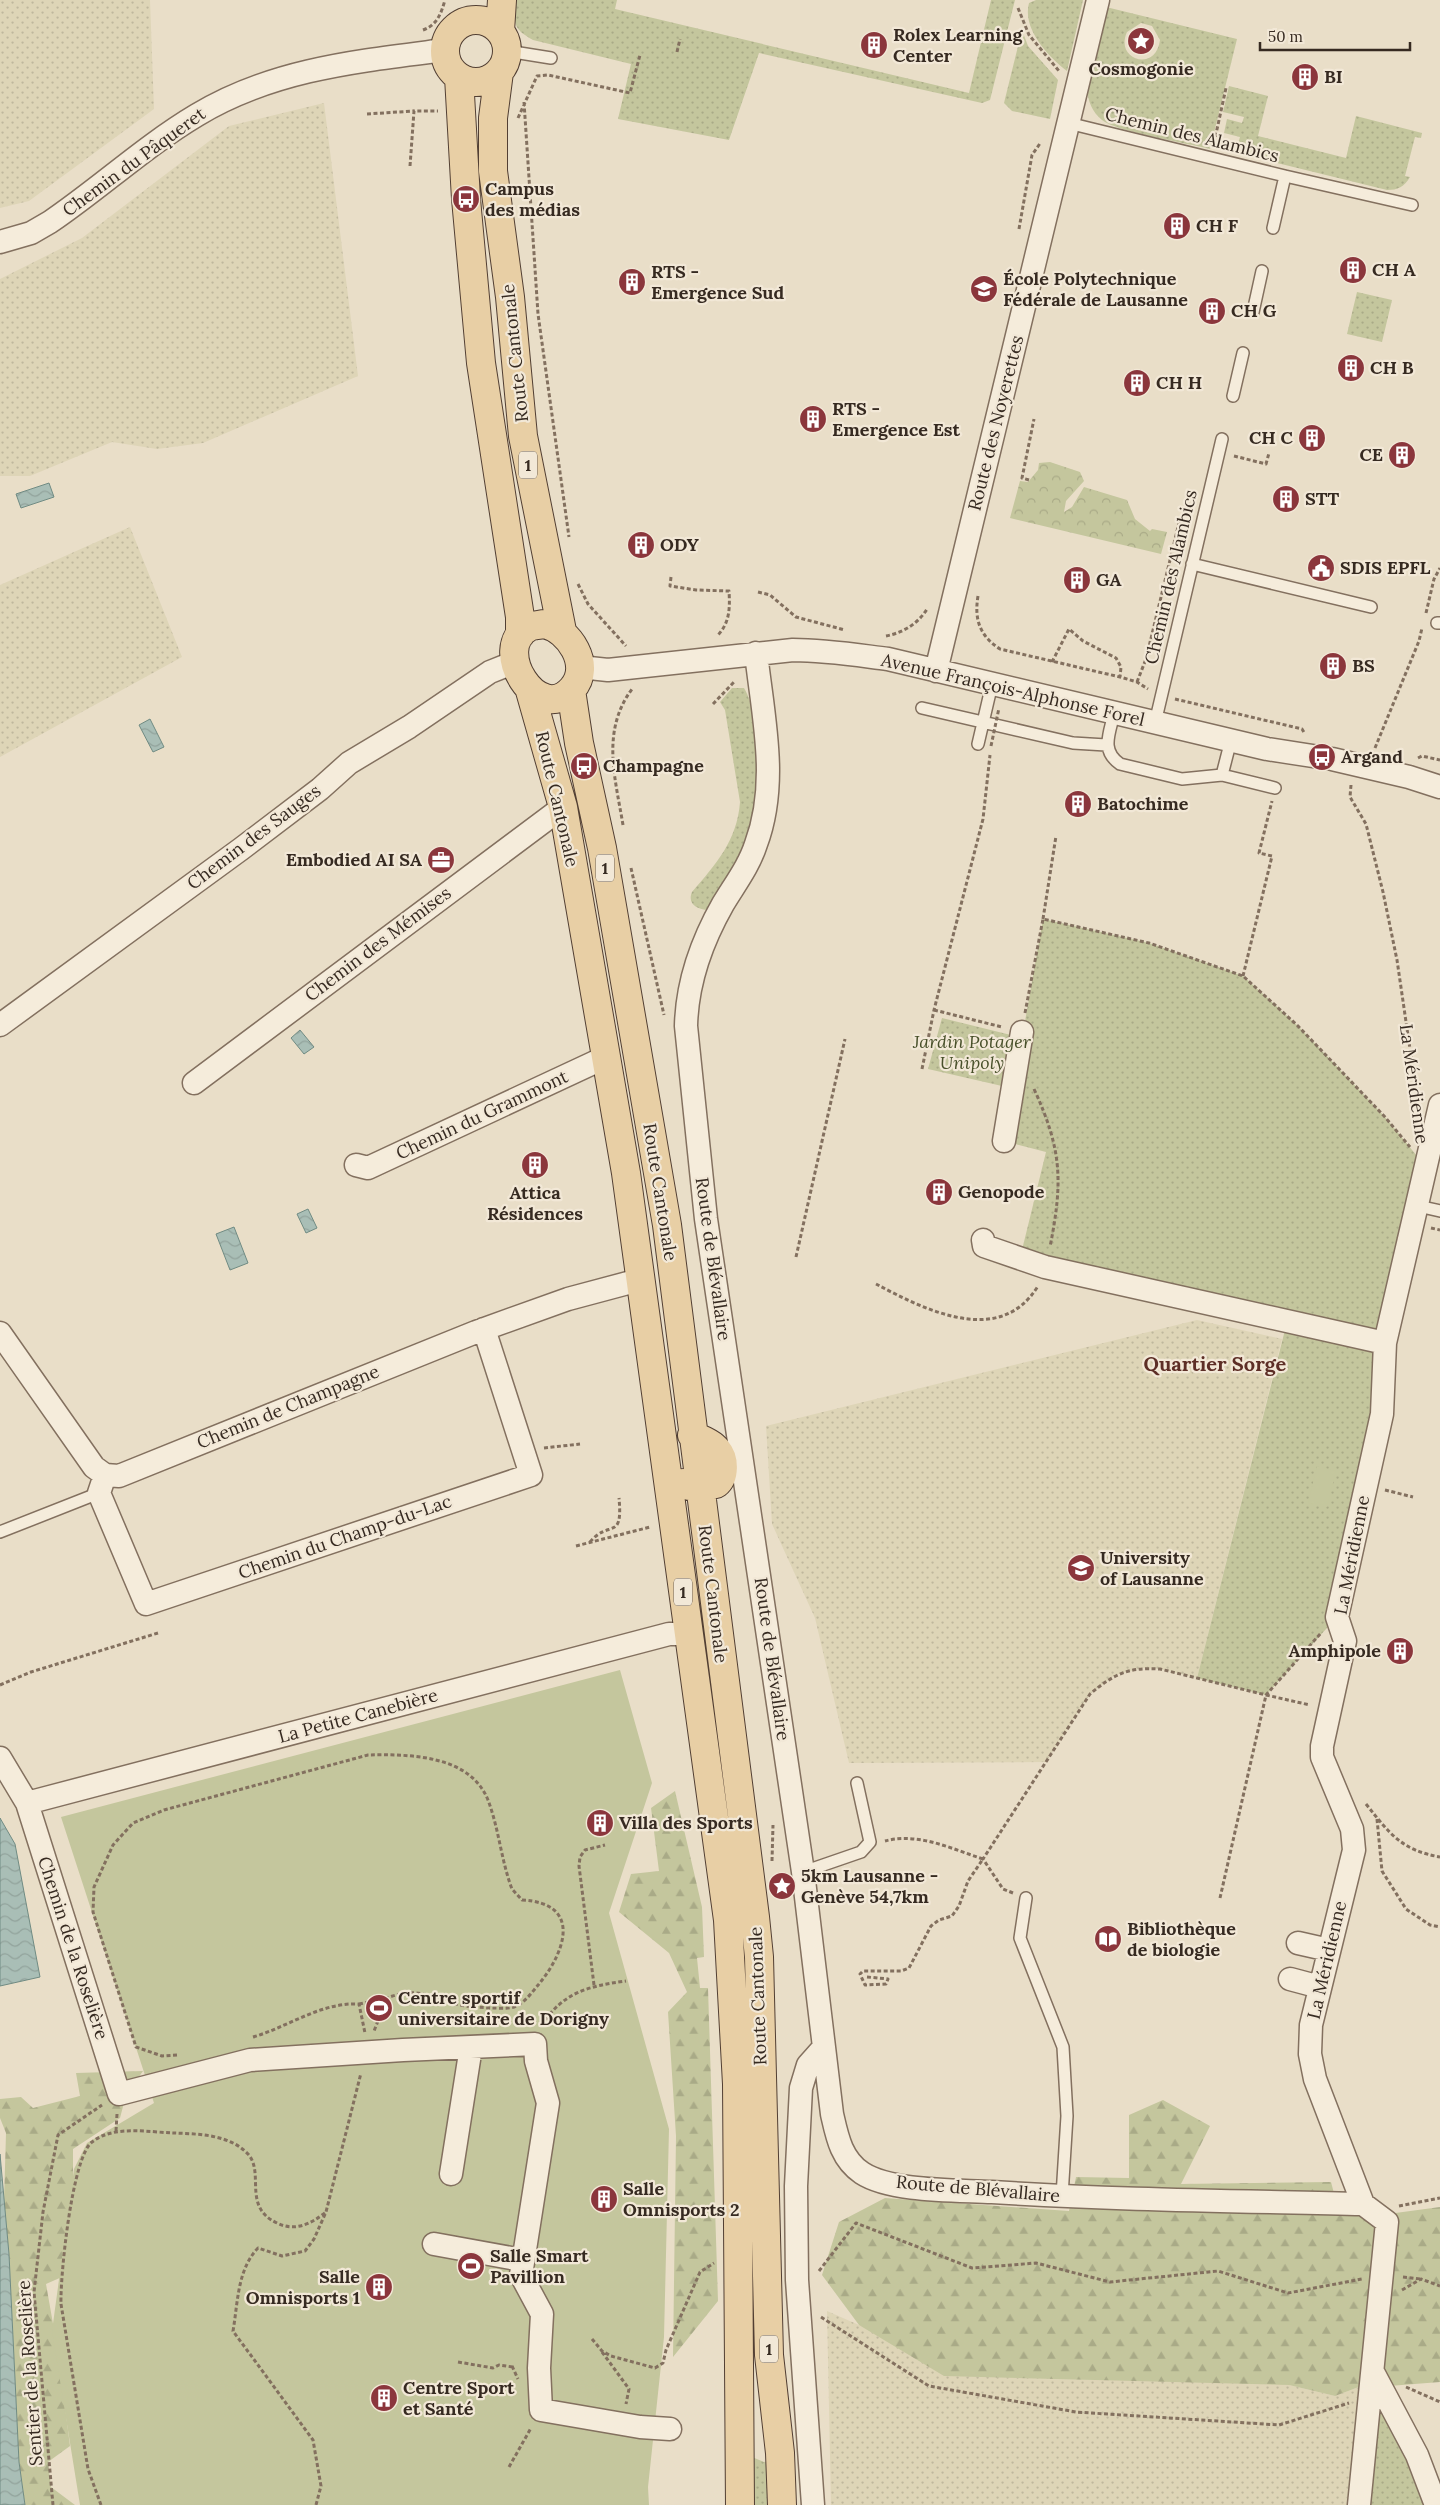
<svg xmlns="http://www.w3.org/2000/svg" width="1440" height="2505" font-family="Lora,serif">
<style>
.farmland{fill:url(#farmland-dots)}
.grass{fill:url(#grass-dots);fill-rule:evenodd}
.forest{fill:url(#forest-firs)}
.park{fill:url(#park-crowns)}
.pitch{fill:#c4c69d}
.water{fill:url(#water-waves);stroke:#708b83}
.lines{fill:none;stroke-linecap:round;stroke-linejoin:round}
.lane-casing{stroke:#83705f;stroke-width:14}
.street-casing{stroke:#83705f;stroke-width:25}
.primary-casing{stroke:#523f33;stroke-width:30}
.path{stroke:#83705f;stroke-width:3;stroke-dasharray:4 2.5;stroke-linecap:butt}
.lane{stroke:#f5ecdb;stroke-width:11}
.street{stroke:#f5ecdb;stroke-width:22}
.primary{stroke:#e8cfa5;stroke-width:28}
.path-bridge{stroke:#83705f;stroke-width:3;stroke-dasharray:4 2.5;stroke-linecap:butt}
.labels{text-anchor:middle;stroke-width:4.5;stroke-linejoin:round;paint-order:stroke}
.shield{fill:#f2e8d7;stroke:#6e6358;stroke-width:1}
.shield-label{font-size:16px;font-weight:bold;fill:#362a21}
.poi-label{font-size:18px;font-weight:bold;fill:#362a21;stroke:#f2e8d7;text-anchor:start}
.street-label{font-size:18px;fill:#362a21;stroke:#f2e8d7}
.park-label{font-size:18px;font-style:italic;fill:#48502a;stroke:#f2e8d7}
.quarter-label{font-size:20px;font-weight:bold;fill:#5d2e26;stroke:#f2e8d7}
</style>
<defs>
<pattern id="farmland-dots" width="8" height="8" patternUnits="userSpaceOnUse" patternTransform="scale(1.25)"><rect width="8" height="8" fill="#ded5b7"/><path d="M2 2h.1M6 6h.1" fill="none" stroke="#bfb79d" stroke-width="1.8" stroke-linecap="round"/></pattern>
<pattern id="grass-dots" width="8" height="8" patternUnits="userSpaceOnUse" patternTransform="scale(1.25)"><rect width="8" height="8" fill="#c4c69d"/><path d="M2 2h.1M6 6h.1" fill="none" stroke="#a9aa87" stroke-width="1.8" stroke-linecap="round"/></pattern>
<pattern id="forest-firs" width="22" height="20" patternUnits="userSpaceOnUse" patternTransform="scale(1.25)"><rect width="22" height="20" fill="#c4c69d"/><path d="M5 1l3.5 6h-7zM16 11l3.5 6h-7z" fill="#a9aa87"/></pattern>
<pattern id="park-crowns" width="20" height="18" patternUnits="userSpaceOnUse" patternTransform="scale(1.25)"><rect width="20" height="18" fill="#c4c69d"/><path d="M2 6a3 3 0 1 1 6 0M12 15a3 3 0 1 1 6 0" fill="none" stroke="#a9aa87"/></pattern>
<pattern id="water-waves" width="16" height="10" patternUnits="userSpaceOnUse" patternTransform="scale(1.25)"><rect width="16" height="10" fill="#a9beb6"/><path d="M0 5q4-4 8 0t8 0" fill="none" stroke="#92a39c"/></pattern>
</defs>
<rect width="100%" height="100%" fill="#e9dec8"/>
<path class="farmland" d="M0,0h150l4,109 -125,92 -29,7z
M324,103l34,273 -155,67 -46,6 -45,-7 -82,34h-30v-197l82,-41 147,-112z
M130,527l52,130 -182,100v-172z
M1197,1320l85,19 -85,339 -37,-9 -17,-1 -28,7 -25,19 -44,68 -197,1 -34,-145 -43,-94 -6,-98z
M827,2311l32,14 430,60 46,11 29,-11 -13,120h-520z"/>
<path class="grass" d="M516,0h101l-2,9 354,84 22,-93h24l-25,100 -8,3 -223,-50 -30,87 -111,-21 13,-55 -98,-24c-21,-12 -19,-16 -17,-40z
M1036,0h47l-16,71c-19,-15 -45,-42 -38,-68z
M1106,7l131,32 -27,110c-23,-6 -93,-17 -108,-29 -10,-8 -14,-19 -15,-31zM1141,23l11,3 8,14c-4,33 -46,20 -33,-8z
M1022,30l6,16 30,34 -8,39 -38,-8 -8,-8z
M1229,86l39,10 -10,40 88,22 10,-42 66,17 -1,5 -6,-1 -10,39 5,1c-6,10 -12,13 -23,13l-167,-41 3,-9 15,4 2,-7 -16,-4 3,-14 15,4 2,-6 -21,-5z
M1357,292l35,8 -10,42 -35,-8z
M732,688h12c22,38 18,120 1,159 -10,22 -25,42 -37,63 -11,-1 -21,-6 -16,-18 24,-28 45,-51 48,-90l-15,-92 -5,-8z
M1043,919l106,24 94,33 55,50 87,91 41,50 -89,450 -71,78 -69,-17 90,-356 -265,-72 24,-98 -42,-11z
M942,1018l73,18 -13,50 -74,-17z
M1375,2395l56,110h-68z
M752,2457l12,5 9,-2 2,45h-22z"/>
<path class="forest" d="M675,1791l27,116 2,50 -7,1 3,30h8l10,313 -45,56 3,-221 -8,-124 19,-20 -18,-39 -50,-41 12,-38 28,-3 -8,-63z
M143,2071l-17,24 -6,23 -47,31v68l7,52 -34,15 12,68 12,94 -22,16 3,25 24,18h-50l-6,-43 -10,-208 -5,-53 2,-68 -6,-15v-19l21,-2 12,11 47,-12 -4,-23z
M1163,2100l47,26 -29,58 150,-2 9,34 48,-2 52,-7v175l-51,4 -25,-1 -29,11 -46,-11 -345,-9 -85,-51 -37,-50 17,-53 46,-24 184,13 7,-34 53,1v-63z"/>
<path class="park" d="M1050,462l30,10 4,9 -18,20 -2,11 8,-5 12,-20 43,13 8,19 15,12 2,-2 15,3 -6,22 -151,-36 10,-37 8,1 10,-12 1,-7z"/>
<path class="pitch" d="M1317,1466l19,5 -9,36 -19,-4z
M620,1670l32,113 -43,130 60,216 -5,208 -16,150 1,18h-569l-28,-174 22,-162 13,-26 67,-40 -93,-286z"/>
<path class="water" d="M49,483l5,14 -33,11 -5,-14z
M150,719l14,28 -11,5 -14,-27z
M300,1030l14,17 -10,7 -13,-16z
M308,1209l9,19 -11,5 -9,-19z
M234,1227l14,36 -18,7 -14,-36z
M0,1818l15,26 25,133 -40,9z
M0,2154l9,100 10,208 6,43h-25z"/>
<g class="lines">
<g class="lane-casing">
<path id="lane" d="M507,51l44,7
M1068,123l217,53 -12,52
M1285,176l127,29
M1253,312l9,-41
M1233,396l10,-43
M1192,564l179,43
M1437,623h3
M922,708l151,35 33,2
M1114,713c-4,20 -14,37 6,51l62,15 40,-4
M1155,723l67,-284
M1231,740l-9,35 53,13
M978,744l14,-60
M1418,1206l22,5
M0,1532l99,-39
M803,1872l58,-20 9,-10 -13,-59
M1026,1898l-6,40 43,109 4,69 -5,80"/>
</g>
<g class="street-casing">
<path id="street" d="M0,242l31,-9 19,-11c50,-34 95,-76 147,-107 76,-46 162,-54 248,-65
M756,653c7,64 23,129 0,191 -7,22 -21,40 -33,60 -21,37 -36,79 -37,122l20,193 97,653 29,242c5,22 9,45 30,59 29,19 95,17 130,19 123,8 247,9 371,12
M580,667l28,3 185,-20c32,0 63,5 95,9l379,90 65,10 77,18 31,10
M936,671l162,-671
M0,1025l241,-176 79,-60 29,-26 60,-36 81,-55 25,-10
M194,1083l369,-276
M1004,1141l18,-109
M356,1165l12,3 238,-111
M983,1240l1,6 61,21 340,76
M0,1333l94,134 11,8 14,1 357,-144 92,-33 71,-19
M105,1475l-6,18 47,111 385,-129 -47,-146
M0,1758l27,45 92,291 131,-34 153,-10 132,-6 1,17 12,42 -27,172 21,39 -3,54 2,42 99,17 30,2
M27,1803l642,-169h19
M1298,1943l31,7
M1290,1979l30,8
M451,2174l20,-127
M434,2244l88,16
M1373,2372l44,83 19,50
M813,2505l-16,-225 -1,-94 5,-98 7,-23 16,-18
M1359,2505l28,-283 -24,-18 -48,-125 -5,-25 1,-29 43,-175 -2,-21 -30,-72v-11l23,-105 -8,-24 45,-203 3,-71 55,-238"/>
</g>
<g class="primary-casing">
<path id="primary" d="M445 51a31 31 0 1 1 62 0a31 31 0 1 1-62 0Z
M500,31l2,-31
M499,72l-6,46v53l17,126 13,139 39,195
M459,77l7,122 15,164 39,254v18
M544,624c25,5 49,42 28,65 -33,38 -83,-41 -43,-62 4,-2 10,-2 15,-3z
M571,690l8,53 23,105 65,377 88,692 4,40 10,398 11,98 2,52
M530,691l33,116 63,366 102,747 9,164 3,421
M683,1483l6,3 27,-2c9,-7 9,-25 1,-34 -5,-7 -17,-11 -25,-15"/>
</g>
<path class="path" d="M1018,8l11,27 30,36
M423,30c14,-5 18,-16 22,-30
M677,52l3,-13
M524,102l14,212 31,223
M367,114l47,-3
M518,118l19,-42 11,-1 82,18 10,-38
M1214,143l12,-55
M410,166l4,-55h24
M1019,229l13,-74 9,-13
M1234,456l32,8 3,-11
M1029,480l-7,-2 12,-59
M671,577l-1,9 26,4 33,1c1,17 1,32 -12,45
M578,584l10,20 38,42
M758,592l12,3 26,22 49,13
M978,596c-4,24 2,40 22,53l120,28 17,5 11,7
M1426,613l8,-34 6,-11
M886,636c16,-3 32,-12 41,-27
M1052,662l17,-33 14,12 33,17 5,9 -1,10
M1137,682l9,-23 33,-136 7,2
M1175,699l127,30 3,5
M713,704l21,-22
M1375,748l44,-107 3,-13
M1418,758l4,-2 18,4
M1351,785l-1,12 16,27 17,68 14,68 21,144
M623,825c-8,-48 -22,-94 9,-136
M631,868l33,147
M1043,919l13,-83
M1243,976l29,-120 -13,-3 13,-52
M934,1010l68,17
M1025,1013l18,-94 106,24 94,33 55,50 87,91 25,30
M922,1069l12,-59 49,-191 7,-64
M1034,1089c28,61 29,92 16,158
M1431,1228l9,2
M796,1257l49,-218
M876,1284c49,26 124,64 162,2
M544,1448l36,-4
M1385,1490l28,7
M590,1542c19,-23 33,0 29,-44
M576,1546l74,-19
M0,1685l31,-13 127,-39
M1366,1804c24,30 35,46 74,53
M1377,1819l5,52 24,38 24,16 10,2
M772,1861l1,-36
M1013,1893l-10,-4 -20,-30 107,-165c24,-20 38,-27 70,-25l106,26 55,-62
M1220,1898l46,-203 44,10
M867,1977l21,2 -2,5 -21,1 -5,-11 3,-3h38l8,-3 22,-42 8,-6 13,-4 7,-10 9,-25 15,-22c-31,-10 -65,-27 -98,-18
M594,1985l-15,-119 1,-9 5,-7 20,-5
M359,2004l28,-6
M542,2025c21,-33 47,-39 84,-44
M253,2037c35,-10 68,-35 106,-33l6,29
M177,2055l-15,1 -26,-9 -43,-135 1,-25 19,-42 20,-22 31,-13 204,-55c42,-1 102,0 120,45 11,29 13,60 24,89l10,11c60,3 44,51 17,84 -7,8 -14,19 -25,23 -7,2 -16,1 -23,1 -14,-1 -29,-1 -42,-6 -25,-8 -36,-14 -62,-4l-13,33
M116,2131l1,-17
M1399,2206l41,-8
M819,2271l37,-48 116,45 64,-5 74,19 108,-11 70,22 74,-14
M1403,2277l18,2
M1402,2290l19,-11 19,7
M821,2317l108,69 147,26 203,13 70,-22
M592,2339l10,12 9,5 44,12 8,-5 3,-13 34,-78 14,-9
M602,2352l27,37 -3,15
M458,2362l35,6 6,-3 14,2
M512,2366l6,13
M1406,2387l34,15
M509,2467l22,-39
M53,2505l-19,-213 9,-80 15,-77 44,-30
M101,2505l-13,-36 -27,-165c-1,-27 11,-147 31,-162 21,-17 56,-10 81,-9 25,1 56,1 75,21 17,19 -6,53 29,69 18,9 34,1 49,-11
M316,2505l5,-19 -8,-46 -80,-109c5,-28 4,-61 25,-83l24,8 23,-5 9,-12 12,-27 35,-139"/>
<use href="#lane" class="lane"/>
<use href="#street" class="street"/>
<use href="#primary" class="primary"/>
<path class="path-bridge" d="M991,746l8,-38"/>
</g>
<defs>
<g id="sight-disc" transform="scale(1.4375)"><circle r="9.5" fill="#8b363c" stroke="#f2e8d7"/><path d="M0-6L1.8-2.2L6-1.7L2.9 1.2L3.7 5.4L0 3.3L-3.7 5.4L-2.9 1.2L-6-1.7L-1.8-2.2Z" fill="#fff"/></g>
<g id="building-disc" transform="scale(1.4375)"><circle r="9.5" fill="#8b363c" stroke="#f2e8d7"/><path d="M-4-6H4V6H1V3H-1V6H-4ZM-2.5-4.3h1.7v1.8h-1.7ZM.8-4.3h1.7v1.8H.8ZM-2.5-1h1.7V.8h-1.7ZM.8-1h1.7V.8H.8Z" fill="#fff"/></g>
<g id="bus-disc" transform="scale(1.4375)"><circle r="9.5" fill="#8b363c" stroke="#f2e8d7"/><path d="M-5-6H5V4H4V6H2V4H-2V6H-4V4H-5ZM-3.5-4V0h7V-4ZM-3.5 1.2v1.5H-2V1.2ZM2 1.2v1.5H3.5V1.2Z" fill="#fff"/></g>
<g id="university-disc" transform="scale(1.4375)"><circle r="9.5" fill="#8b363c" stroke="#f2e8d7"/><path d="M0-5L7-2L0 1L-7-2ZM-4 1L0 2.5L4 1V4Q0 6-4 4Z" fill="#fff"/></g>
<g id="civic-disc" transform="scale(1.4375)"><circle r="9.5" fill="#8b363c" stroke="#f2e8d7"/><path d="M-.6-6.5H3V-4.5H.6V-3L4-1V1h2V6H-6V1h2V-1L-.6-3ZM-1.2 2.5V6h2.4V2.5Z" fill="#fff"/></g>
<g id="office-disc" transform="scale(1.4375)"><circle r="9.5" fill="#8b363c" stroke="#f2e8d7"/><path d="M-6-3h4V-5.5h4V-3h4V5H-6ZM-1-4.5V-3h2v-1.5ZM-6 0V1H6V0Z" fill="#fff"/></g>
<g id="library-disc" transform="scale(1.4375)"><circle r="9.5" fill="#8b363c" stroke="#f2e8d7"/><path d="M-6-4Q-3-5.5-.7-3.5V5Q-3 3-6 4ZM6-4Q3-5.5 .7-3.5V5Q3 3 6 4Z" fill="#fff"/></g>
<g id="stadium-disc" transform="scale(1.4375)"><circle r="9.5" fill="#8b363c" stroke="#f2e8d7"/><path d="M0-5a6.5 5 0 1 0 0 10a6.5 5 0 1 0 0-10ZM-3.5-1.8h7v3.6h-7Z" fill="#fff"/></g>
</defs>
<g fill-rule="evenodd">
<use href="#sight-disc" x="1141" y="41"/>
<use href="#building-disc" x="874" y="45"/>
<use href="#building-disc" x="1305" y="77"/>
<use href="#bus-disc" x="466" y="199"/>
<use href="#building-disc" x="1177" y="226"/>
<use href="#building-disc" x="1353" y="270"/>
<use href="#building-disc" x="632" y="282"/>
<use href="#university-disc" x="984" y="289"/>
<use href="#building-disc" x="1212" y="311"/>
<use href="#building-disc" x="1351" y="368"/>
<use href="#building-disc" x="1137" y="383"/>
<use href="#building-disc" x="813" y="419"/>
<use href="#building-disc" x="1312" y="438"/>
<use href="#building-disc" x="1402" y="455"/>
<use href="#building-disc" x="1286" y="499"/>
<use href="#building-disc" x="641" y="545"/>
<use href="#civic-disc" x="1321" y="568"/>
<use href="#building-disc" x="1077" y="580"/>
<use href="#building-disc" x="1333" y="666"/>
<use href="#bus-disc" x="1322" y="757"/>
<use href="#bus-disc" x="584" y="766"/>
<use href="#building-disc" x="1078" y="804"/>
<use href="#office-disc" x="441" y="860"/>
<use href="#building-disc" x="535" y="1165"/>
<use href="#building-disc" x="939" y="1192"/>
<use href="#university-disc" x="1081" y="1568"/>
<use href="#building-disc" x="1400" y="1651"/>
<use href="#building-disc" x="600" y="1823"/>
<use href="#sight-disc" x="782" y="1886"/>
<use href="#library-disc" x="1108" y="1939"/>
<use href="#stadium-disc" x="379" y="2008"/>
<use href="#building-disc" x="604" y="2199"/>
<use href="#stadium-disc" x="471" y="2266"/>
<use href="#building-disc" x="379" y="2287"/>
<use href="#building-disc" x="384" y="2398"/>
</g>
<g class="labels">
<g class="shield">
<rect x="519" y="451.5" width="18" height="27" rx="4"/>
<rect x="596" y="854.5" width="18" height="27" rx="4"/>
<rect x="674" y="1578.5" width="18" height="27" rx="4"/>
<rect x="760" y="2335.5" width="18" height="27" rx="4"/>
</g>
<g class="shield-label">
<text x="528" y="471">1</text>
<text x="605" y="874">1</text>
<text x="683" y="1598">1</text>
<text x="769" y="2355">1</text>
</g>
<g class="poi-label">
<text x="893" y="41">Rolex Learning<tspan x="893" dy="21">Center</tspan></text>
<text x="1141" y="75" text-anchor="middle">Cosmogonie</text>
<text x="1324" y="83">BI</text>
<text x="485" y="195">Campus<tspan x="485" dy="21">des médias</tspan></text>
<text x="1196" y="232">CH F</text>
<text x="1372" y="276">CH A</text>
<text x="651" y="278">RTS -<tspan x="651" dy="21">Emergence Sud</tspan></text>
<text x="1003" y="285">École Polytechnique<tspan x="1003" dy="21">Fédérale de Lausanne</tspan></text>
<text x="1231" y="317">CH G</text>
<text x="1370" y="374">CH B</text>
<text x="1156" y="389">CH H</text>
<text x="832" y="415">RTS -<tspan x="832" dy="21">Emergence Est</tspan></text>
<text x="1293" y="444" text-anchor="end">CH C</text>
<text x="1383" y="461" text-anchor="end">CE</text>
<text x="1305" y="505">STT</text>
<text x="660" y="551">ODY</text>
<text x="1340" y="574">SDIS EPFL</text>
<text x="1096" y="586">GA</text>
<text x="1352" y="672">BS</text>
<text x="1341" y="763">Argand</text>
<text x="603" y="772">Champagne</text>
<text x="1097" y="810">Batochime</text>
<text x="422" y="866" text-anchor="end">Embodied AI SA</text>
<text x="958" y="1198">Genopode</text>
<text x="535" y="1199" text-anchor="middle">Attica<tspan x="535" dy="21">Résidences</tspan></text>
<text x="1100" y="1564">University<tspan x="1100" dy="21">of Lausanne</tspan></text>
<text x="1381" y="1657" text-anchor="end">Amphipole</text>
<text x="619" y="1829">Villa des Sports</text>
<text x="801" y="1882">5km Lausanne -<tspan x="801" dy="21">Genève 54,7km</tspan></text>
<text x="1127" y="1935">Bibliothèque<tspan x="1127" dy="21">de biologie</tspan></text>
<text x="398" y="2004">Centre sportif<tspan x="398" dy="21">universitaire de Dorigny</tspan></text>
<text x="623" y="2195">Salle<tspan x="623" dy="21">Omnisports 2</tspan></text>
<text x="490" y="2262">Salle Smart<tspan x="490" dy="21">Pavillion</tspan></text>
<text x="360" y="2283" text-anchor="end">Salle<tspan x="360" dy="21">Omnisports 1</tspan></text>
<text x="403" y="2394">Centre Sport<tspan x="403" dy="21">et Santé</tspan></text>
</g>
<g class="street-label">
<text transform="translate(1192 135) rotate(14)" y="6">Chemin des Alambics</text>
<text transform="translate(134 162) rotate(-36)" y="6">Chemin du Pâqueret</text>
<text transform="translate(515 353) rotate(-96)" y="6">Route Cantonale</text>
<text transform="translate(996 423) rotate(-76)" y="6">Route des Noyerettes</text>
<text transform="translate(1171 577) rotate(-77)" y="6">Chemin des Alambics</text>
<text transform="translate(1013 690) rotate(13)" y="6">Avenue François-Alphonse Forel</text>
<text transform="translate(557 799) rotate(77)" y="6">Route Cantonale</text>
<text transform="translate(254 837) rotate(-37)" y="6">Chemin des Sauges</text>
<text transform="translate(378 944) rotate(-37)" y="6">Chemin des Mémises</text>
<text transform="translate(1414 1084) rotate(82)" y="6">La Méridienne</text>
<text transform="translate(482 1115) rotate(-25)" y="6">Chemin du Grammont</text>
<text transform="translate(660 1192) rotate(81)" y="6">Route Cantonale</text>
<text transform="translate(713 1259) rotate(82)" y="6">Route de Blévallaire</text>
<text transform="translate(288 1407) rotate(-22)" y="6">Chemin de Champagne</text>
<text transform="translate(345 1537) rotate(-19)" y="6">Chemin du Champ-du-Lac</text>
<text transform="translate(1352 1555) rotate(-79)" y="6">La Méridienne</text>
<text transform="translate(713 1594) rotate(83)" y="6">Route Cantonale</text>
<text transform="translate(772 1659) rotate(82)" y="6">Route de Blévallaire</text>
<text transform="translate(358 1716) rotate(-15)" y="6">La Petite Canebière</text>
<text transform="translate(73 1948) rotate(72)" y="6">Chemin de la Roselière</text>
<text transform="translate(1327 1960) rotate(-77)" y="6">La Méridienne</text>
<text transform="translate(758 1996) rotate(-92)" y="6">Route Cantonale</text>
<text transform="translate(978 2189) rotate(5)" y="6">Route de Blévallaire</text>
<text transform="translate(30 2373) rotate(-94)" y="6">Sentier de la Roselière</text>
</g>
<g class="park-label">
<text x="972" y="1048">Jardin Potager<tspan x="972" dy="21">Unipoly</tspan></text>
</g>
<g class="quarter-label">
<text x="1215" y="1371">Quartier Sorge</text>
</g>
</g>
<path d="M1260 42v8h150v-8" fill="none" stroke="#362a21" stroke-width="2.5"/>
<text x="1268" y="42" font-size="15" fill="#362a21" stroke="#f2e8d7" stroke-width="4" paint-order="stroke">50 m</text>
</svg>
